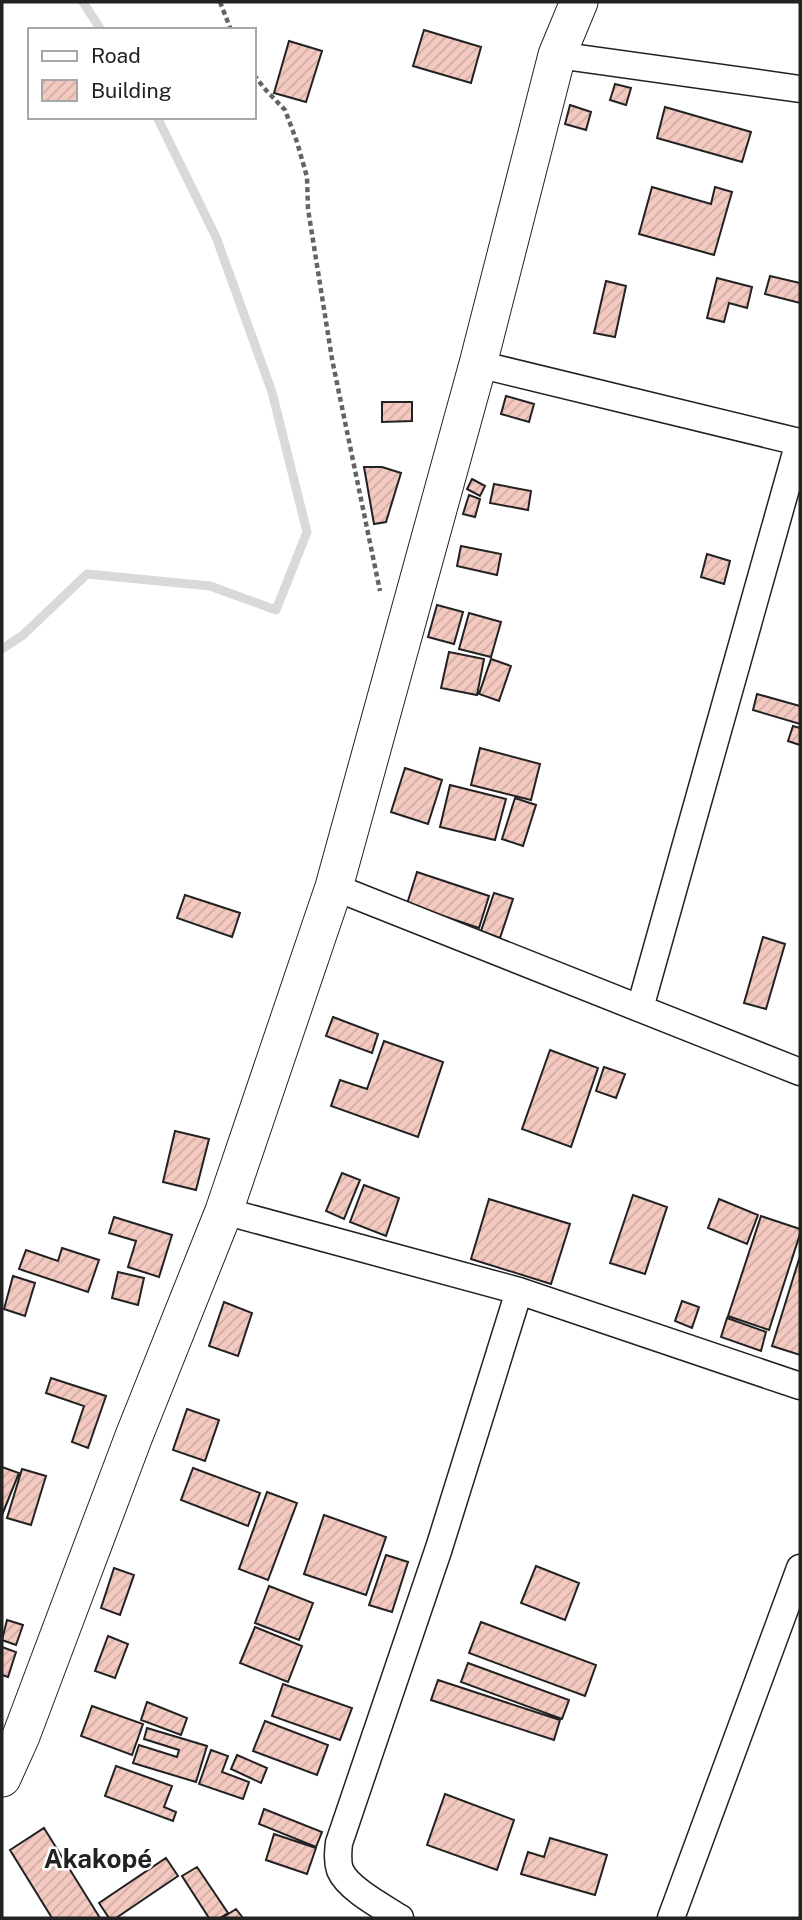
<svg xmlns="http://www.w3.org/2000/svg" width="802" height="1920" font-family="'Public Sans',sans-serif">
<style>
.lines{fill:none;stroke-linecap:round;stroke-linejoin:round}
.stream{stroke:#d9d9d9;stroke-width:9}
.building{fill:url(#building-hatch);stroke:#222;stroke-width:2}
.street-casing{stroke:#222;stroke-width:29}
.secondary-casing{stroke:#222;stroke-width:39}
.path{stroke:#646464;stroke-width:4.5;stroke-dasharray:5 3.5;stroke-linecap:butt}
.street{stroke:#fff;stroke-width:26}
.secondary{stroke:#fff;stroke-width:37}
.labels{text-anchor:middle;stroke-width:5;stroke-linejoin:round;paint-order:stroke}
.quarter-label{font-size:26px;font-weight:bold;fill:#222;stroke:#fff}
</style>
<defs>
<pattern id="building-hatch" width="6" height="6" patternUnits="userSpaceOnUse" patternTransform="scale(1.75)"><rect width="6" height="6" fill="#f3c9c0"/><path d="M-1 1l2-2M0 6l6-6M5 7l2-2" fill="none" stroke="#d0aca5"/></pattern>
</defs>
<rect width="100%" height="100%" fill="#fff"/>
<g class="lines">
<path class="stream" d="M83,2l18,28
M2,649l21,-14 64,-61 123,12 66,24 31,-78 -35,-140 -56,-155 -59,-120"/>
</g>
<path class="building" d="M424,30l57,17 -10,36 -58,-17z
M289,41l33,10 -16,51 -32,-9z
M615,84l16,4 -5,17 -16,-5z
M570,105l21,7 -5,18 -21,-6z
M665,107l86,25 -9,30 -85,-24z
M652,187l59,17 4,-17 17,5 -18,63 -75,-21z
M770,276l30,7v20l-35,-9z
M717,278l35,9 -5,21 -18,-5 -5,19 -17,-4z
M606,281l20,5 -11,51 -21,-4z
M506,396l28,8 -5,18 -28,-8z
M382,402h30v19l-30,1z
M364,467h18l19,6 -15,49 -12,2z
M472,479l13,7 -5,10 -13,-7z
M494,484l37,7 -3,19 -38,-7z
M469,495l11,4 -5,18 -12,-3z
M461,546l40,8 -4,21 -40,-9z
M707,554l23,7 -6,23 -23,-7z
M437,605l26,7 -9,32 -26,-7z
M469,613l32,9 -10,35 -32,-8z
M449,652l35,7 -7,36 -36,-7z
M491,659l20,7 -12,35 -20,-7z
M757,694l43,12v18l-47,-14z
M793,726l7,2v17l-12,-4z
M480,748l60,16 -9,36 -60,-15z
M405,768l37,12 -14,44 -37,-12z
M450,785l56,14 -11,41 -55,-13z
M515,798l21,7 -13,41 -21,-7z
M417,872l72,24 -10,32 -72,-24z
M494,893l19,6 -13,39 -19,-7z
M185,895l55,18 -8,24 -55,-19z
M763,937l22,7 -19,65 -22,-6z
M333,1017l45,17 -6,19 -46,-17z
M384,1041l59,21 -25,75 -87,-31 9,-26 27,9z
M550,1050l48,18 -27,79 -49,-18z
M604,1067l21,7 -9,24 -20,-7z
M175,1131l34,8 -13,51 -33,-8z
M342,1173l18,7 -16,39 -18,-8z
M364,1185l35,13 -13,38 -36,-14z
M633,1195l34,12 -22,67 -35,-11z
M489,1199l81,25 -19,60 -80,-25z
M719,1199l39,16 -11,29 -39,-16z
M761,1216l39,13v5l-31,96 -41,-14z
M114,1217l58,18 -13,42 -31,-10 8,-26 -27,-8z
M62,1248l37,12 -11,32 -69,-23 7,-19 32,11z
M800,1256v99l-28,-9z
M118,1272l26,6 -6,27 -26,-7z
M13,1276l22,7 -10,33 -21,-7z
M682,1301l17,6 -7,21 -17,-7z
M224,1302l28,11 -14,43 -29,-10z
M727,1318l39,14 -5,19 -40,-14z
M51,1378l55,18 -18,52 -16,-6 12,-36 -38,-13z
M187,1409l32,11 -14,41 -32,-11z
M2,1467l17,6 -17,42z
M193,1468l67,25 -12,33 -67,-26z
M22,1469l24,7 -15,49 -24,-7z
M267,1492l30,11 -29,77 -29,-11z
M324,1515l62,22 -20,58 -62,-21z
M386,1555l22,7 -16,50 -23,-7z
M536,1566l43,17 -14,37 -44,-17z
M114,1568l20,7 -14,40 -19,-7z
M269,1586l44,17 -14,37 -44,-17z
M7,1620l16,5 -7,20 -14,-5z
M481,1622l115,43 -11,31 -116,-43z
M255,1627l47,19 -14,36 -48,-19z
M108,1636l20,8 -13,34 -20,-7z
M2,1647l14,5 -8,25 -6,-2z
M468,1663l101,37 -7,19 -101,-37z
M438,1680l122,40 -6,20 -123,-40z
M283,1684l69,24 -12,32 -68,-24z
M147,1702l40,16 -6,17 -40,-15z
M92,1706l51,18 -11,31 -51,-19z
M265,1721l63,24 -11,30 -64,-24z
M147,1728l60,18 -11,36 -63,-19 6,-18 38,12 2,-7 -35,-11z
M211,1750l17,6 -6,16 27,10 -6,17 -44,-15z
M237,1755l30,13 -6,15 -30,-14z
M116,1766l56,20 -8,21 12,5 -3,9 -68,-25z
M445,1794l69,26 -17,50 -70,-25z
M264,1809l58,23 -6,15 -57,-23z
M44,1828l56,90h-48l-42,-68z
M274,1834l42,14 -9,26 -41,-14z
M550,1838l57,17 -12,40 -74,-21 7,-22 16,5z
M166,1858l12,18 -62,42h-7l-10,-15z
M197,1867l31,46 -8,5h-11l-27,-42z
M236,1909l7,9h-21z"/>
<g class="lines">
<g class="street-casing">
<path id="street" d="M557,55l243,34
M478,364l321,78 -159,566
M334,887l466,185
M224,1211l295,80
M400,1918c-17,-11 -52,-29 -60,-48 -3,-9 -2,-18 -1,-27l100,-295 80,-257 281,95
M671,1918l129,-350"/>
</g>
<g class="secondary-casing">
<path id="secondary" d="M2,1778l19,-42 113,-300 90,-225 110,-324 144,-523 79,-309 22,-53"/>
</g>
<path class="path" d="M220,2l11,28
M254,75l10,13 21,22 12,32 10,35 1,32 24,150 48,232"/>
<use href="#street" class="street"/>
<use href="#secondary" class="secondary"/>
</g>
<g class="labels">
<g class="quarter-label">
<text x="98" y="1868">Akakopé</text>
</g>
</g>
<rect width="802" height="1920" fill="none" stroke="#222222" stroke-width="7"/>
<rect x="28" y="28" width="228" height="91" fill="#ffffff" stroke="#a7a7a7" stroke-width="2"/>
<rect x="42" y="51" width="35" height="10" fill="#ffffff" stroke="#a7a7a7" stroke-width="2"/>
<text x="91" y="63" font-size="21" fill="#222222">Road</text>
<rect x="42" y="80" width="35" height="21" fill="url(#building-hatch)" stroke="#a7a7a7" stroke-width="2"/>
<text x="91" y="98" font-size="21" fill="#222222">Building</text>
</svg>
